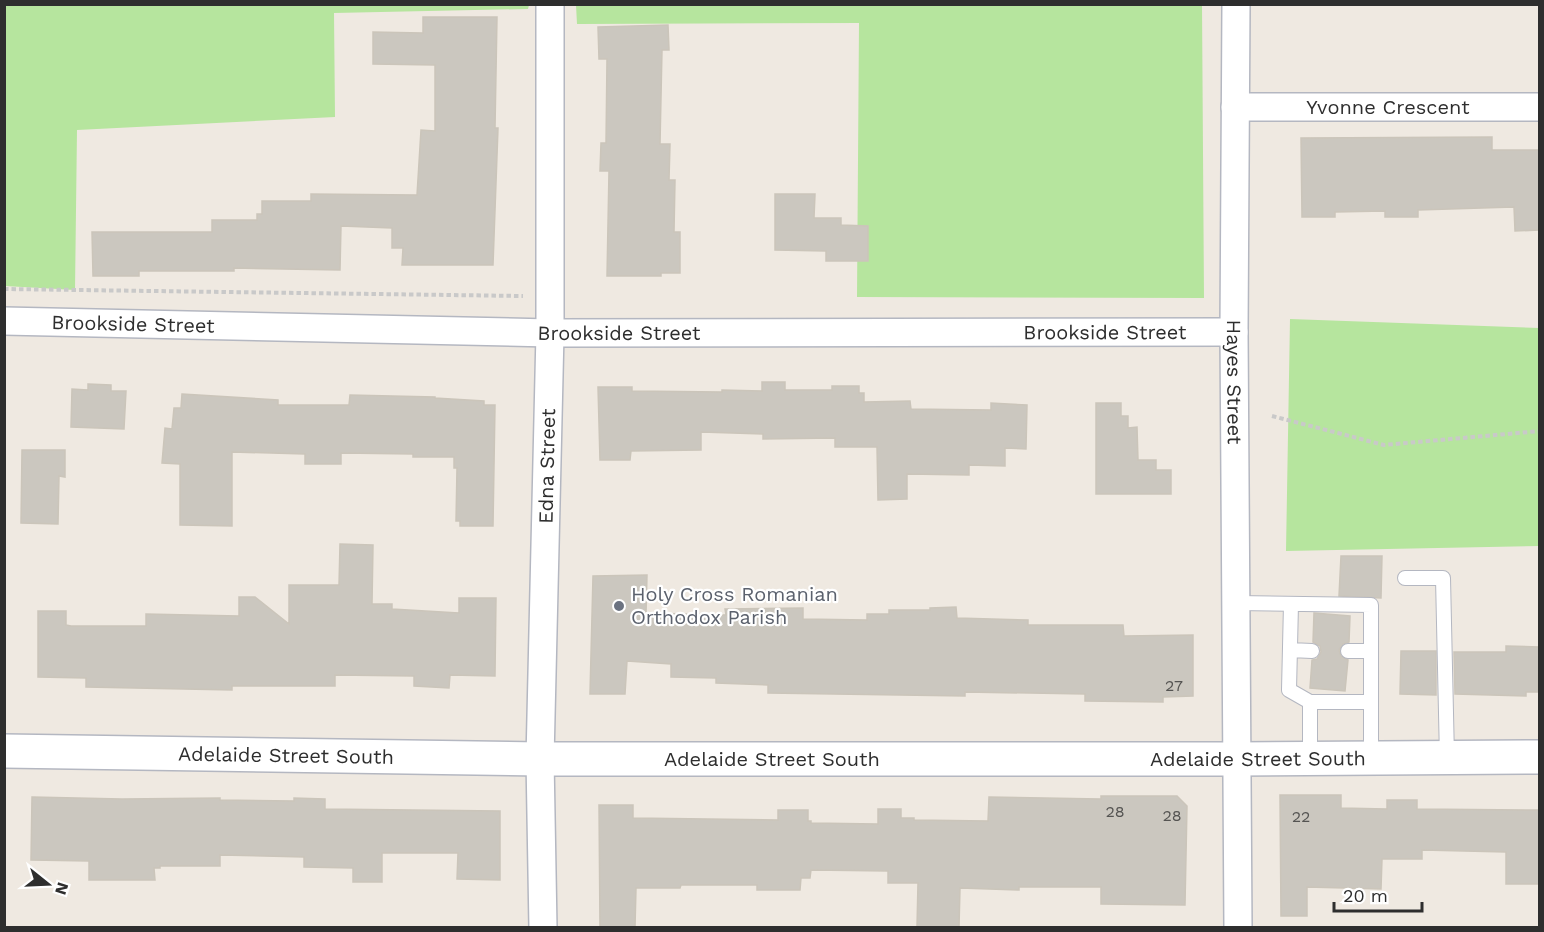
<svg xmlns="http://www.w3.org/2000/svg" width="1544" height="932" font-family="'Work Sans',sans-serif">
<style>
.green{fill:#b6e59e}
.building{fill:#cbc7bf;stroke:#cbc5ba;stroke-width:1.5}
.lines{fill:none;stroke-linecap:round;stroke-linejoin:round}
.service-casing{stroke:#b4b7c1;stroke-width:16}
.minor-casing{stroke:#b4b7c1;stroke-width:30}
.secondary-casing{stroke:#b4b7c1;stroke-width:36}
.path{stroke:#c9c9c9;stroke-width:4;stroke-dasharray:4.5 3;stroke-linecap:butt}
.service{stroke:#fff;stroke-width:14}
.minor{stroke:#fff;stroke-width:27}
.secondary{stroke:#fff;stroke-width:33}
.worship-dot{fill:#6b7280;stroke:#fff;stroke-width:2}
.labels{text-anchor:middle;stroke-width:4.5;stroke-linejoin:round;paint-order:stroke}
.number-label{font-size:16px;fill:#555452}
.street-label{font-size:20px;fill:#2e2e2e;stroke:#fff}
.worship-label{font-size:20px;fill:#5b616d;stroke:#fff;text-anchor:start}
</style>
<rect width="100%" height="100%" fill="#efe9e1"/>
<path class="green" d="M4,5l1,-1 524,1 -1,4 -194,4 1,104 -258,13 -2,160 -70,-4z
M576,5h626l2,293 -347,-1 2,-274 -282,1z
M1290,319l249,9v218l-253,5z"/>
<path class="building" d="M423,17h74l-2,111h3l-5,137h-91l1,-17h-11v-20l-51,-2 -1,44 -106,-2v3h-95v5h-46l-1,-44h120v-12h45v-6h5v-13h49v-7l106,1 4,-65 14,1v-66l-62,-1v-32l50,1z
M668,25l1,25h-7l-2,94h10l-1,36h6l-1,52h6v41h-19v3h-54l2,-105h-9l1,-28h5l1,-84h-8l-1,-32z
M1492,137v13h47v80l-24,1 -1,-24 -96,3v7h-33v-6l-50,1v5h-33l-1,-79z
M775,194h40l-1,24h27v7l27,1v35h-42v-10l-51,-1z
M762,382h23v8h47v-4h27v7h5v9l46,-1 1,8 80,1v-7l36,2 -1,44 -21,-1v18l-36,-1v10l-62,-1v25l-29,1 -1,-53h-42v-9l-72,1v-5l-62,-2v18l-70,1 -1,9h-30l-2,-73h34v4l90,1v-2l40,1z
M88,384l23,1v6h15l-2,38 -53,-2 1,-38 16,1z
M182,394l96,6v5h71l1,-10 85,2v1l49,3v4h11l-2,121h-33v-5h-4l1,-53h-3v-11h-41v-3l-72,-1v11h-36v-10l-73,-2v74l-52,-1v-61l-18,-1 3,-35 7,1 2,-21h7z
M1096,403h25v13h7v12l9,-1 1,33h18v10h15v24h-75z
M22,450h43v27l-6,-1 -1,48 -37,-1z
M340,544l33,1 -1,59h20v5l67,4v-15h37l-1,78 -45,-1 -1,13 -35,-2v-10l-79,-1v11h-103v4l-146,-3v-9l-48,-1v-66h28v14l5,1h75v-12l93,2v-19h16l34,27v-39h50z
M1341,556h41l-1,42 -42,-2z
M647,575l-1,38 80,2 -1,-6 78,-1v11l64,1v-6h22v-4h41v-2l26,-1 1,11 71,2v5h95l1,11 69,-1v61l-30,1v5l-78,-1v-7l-120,-2v4l-197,-3v-8l-52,-2v-5l-45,-1v-13l-44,-3 -2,33h-35l3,-118z
M1314,613l36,3 -1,26 -6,2 -4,6 2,6 7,4 -3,31 -35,-3 2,-28 5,-1 4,-7 -1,-6 -7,-4z
M1506,646l33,1 -1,45h-12v4l-71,-2 -1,-42h52z
M1401,651h35v44l-36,-1z
M1280,795h61v13l46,1v-9h30v9l122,1v74h-33v-32l-84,-2v9h-40l-1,30 -74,-2v29h-26z
M1101,796h76l10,10 -2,99 -84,-1v-17h-82v3l-59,-2 -1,39h-42l1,-44h-30v-12l-77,-1 -1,8h-9l-1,12h-43v-5h-76l-1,3h-44l-1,39h-35l-1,-122h34v13l145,2v-10h30v11h3v2l67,1v-15h23v9h13v2l74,1 1,-24 112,2z
M32,797l90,2 98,-1v2l74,1v-3l31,1v10l175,2v69l-43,-1 1,-26h-76v29h-29v-14l-49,-1v-10l-84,-2v11h-60v2h-6l1,12h-66v-19l-58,-1z"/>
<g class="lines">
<g class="service-casing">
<path id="service" d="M1405,578h38l4,180
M1235,603l136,2v153
M1291,604l-2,86 21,12h61
M1290,650l22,1
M1348,651h23
M1310,758v-56"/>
</g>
<g class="minor-casing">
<g id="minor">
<path id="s1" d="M1236,4l-2,328 4,596"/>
<path id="s2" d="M1235,107h305"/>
<path id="s3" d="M4,321l546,12 684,-1"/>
<path id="s4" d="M543,928l-3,-169 10,-426v-329"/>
</g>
</g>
<g class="secondary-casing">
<g id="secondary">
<path id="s5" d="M4,751l536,8h697l303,-2"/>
</g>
</g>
<path class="path" d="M4,289l519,7
M1272,416l112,29 156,-14"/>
<use href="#service" class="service"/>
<use href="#minor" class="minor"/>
<use href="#secondary" class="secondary"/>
</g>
<circle class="worship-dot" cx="619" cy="606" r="6"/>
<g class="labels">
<g class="number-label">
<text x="1174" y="691">27</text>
<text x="1115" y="817">28</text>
<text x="1172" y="821">28</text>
<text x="1301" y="822">22</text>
</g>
<g class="street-label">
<text dy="7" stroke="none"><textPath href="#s2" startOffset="153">Yvonne Crescent</textPath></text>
<text dy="7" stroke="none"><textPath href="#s3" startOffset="129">Brookside Street</textPath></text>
<text dy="7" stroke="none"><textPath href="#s3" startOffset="615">Brookside Street</textPath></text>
<text dy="7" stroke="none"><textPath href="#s3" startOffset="1101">Brookside Street</textPath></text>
<text dy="7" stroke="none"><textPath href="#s1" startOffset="378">Hayes Street</textPath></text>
<text dy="7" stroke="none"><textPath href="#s4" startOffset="462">Edna Street</textPath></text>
<text dy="7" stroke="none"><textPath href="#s5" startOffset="282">Adelaide Street South</textPath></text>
<text dy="7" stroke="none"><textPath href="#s5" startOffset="768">Adelaide Street South</textPath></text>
<text dy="7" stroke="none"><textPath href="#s5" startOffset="1254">Adelaide Street South</textPath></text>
</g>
<g class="worship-label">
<text x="631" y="601">Holy Cross Romanian<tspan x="631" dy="23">Orthodox Parish</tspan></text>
</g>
</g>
<rect width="1544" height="932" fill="none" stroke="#2e2e2e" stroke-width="12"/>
<g transform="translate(48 884) rotate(108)" stroke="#ffffff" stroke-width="4.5" paint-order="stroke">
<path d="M0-4.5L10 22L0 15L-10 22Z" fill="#2e2e2e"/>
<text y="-9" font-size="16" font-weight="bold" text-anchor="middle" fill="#2e2e2e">N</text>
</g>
<path d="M1334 902v9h88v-9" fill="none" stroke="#2e2e2e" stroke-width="3"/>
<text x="1343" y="902" font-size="18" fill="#2e2e2e" stroke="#ffffff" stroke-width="4.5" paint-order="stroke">20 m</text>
</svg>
